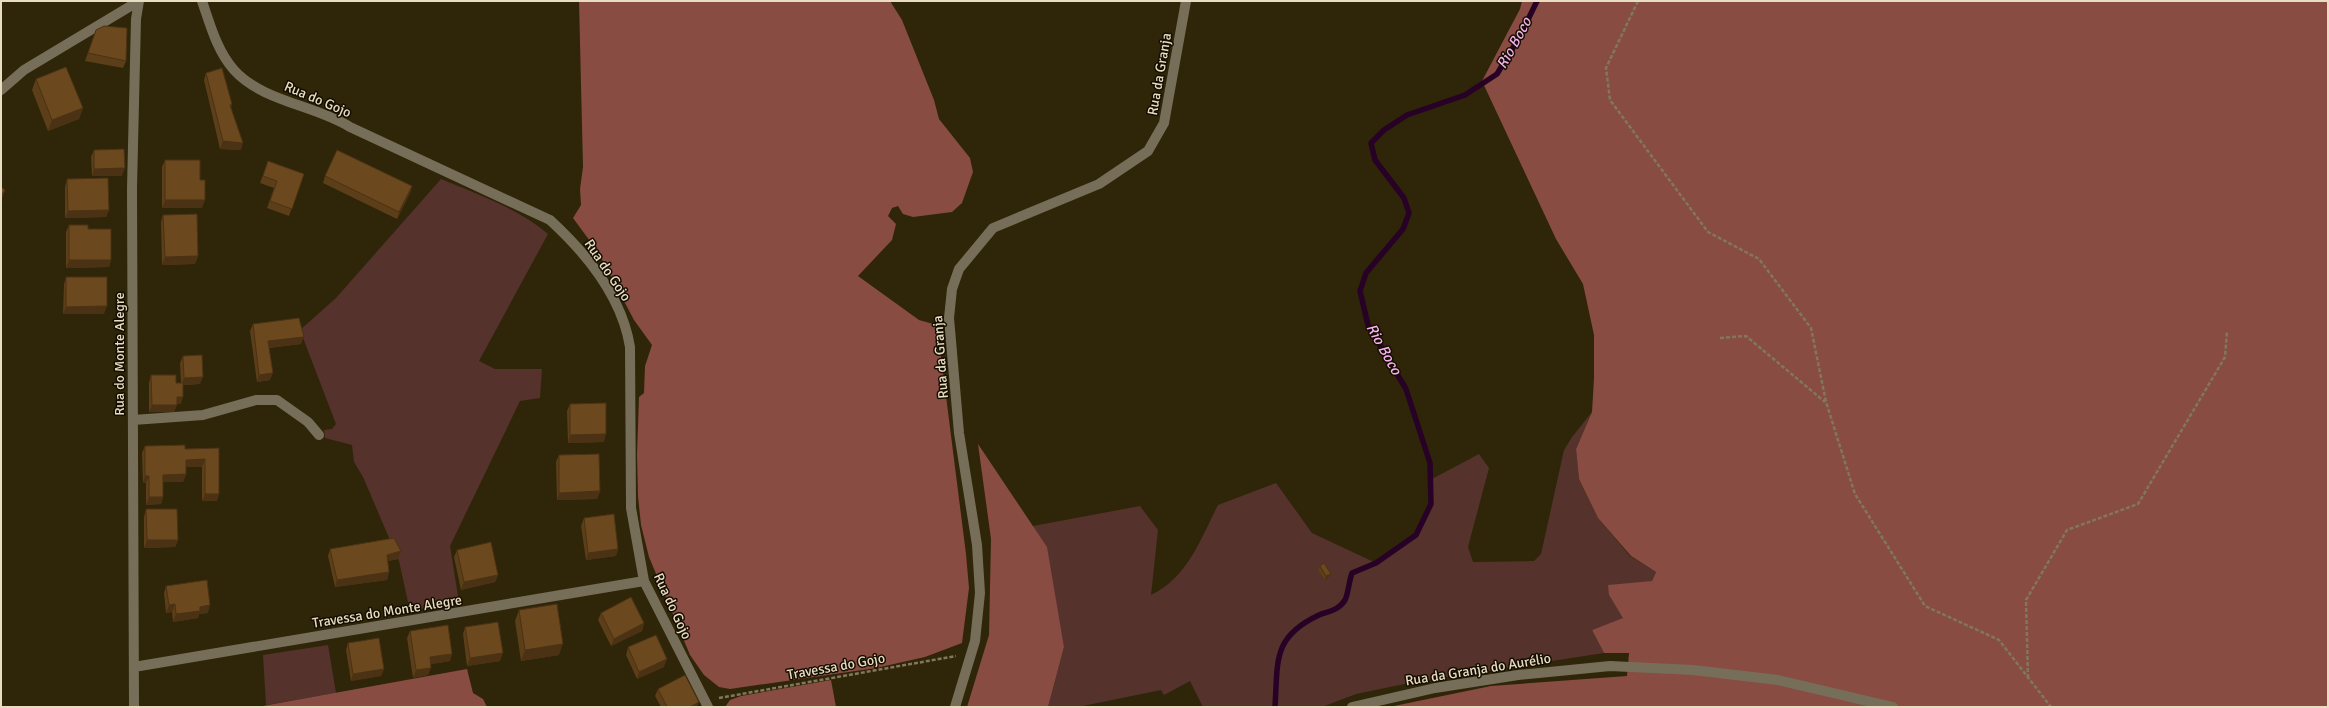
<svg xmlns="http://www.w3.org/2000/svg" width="2329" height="708" font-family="Signika,sans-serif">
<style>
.green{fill:#55322c}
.forest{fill:#884c43}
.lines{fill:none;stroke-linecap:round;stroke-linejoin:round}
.stream{stroke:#270226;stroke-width:5.5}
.path{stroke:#82775b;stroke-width:2.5;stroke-dasharray:4 2;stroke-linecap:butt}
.minor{stroke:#776e59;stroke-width:10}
.wall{fill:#5c3e19}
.shaded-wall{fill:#4b3214}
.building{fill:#6b481d;stroke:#4b3214}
.labels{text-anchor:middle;stroke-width:3;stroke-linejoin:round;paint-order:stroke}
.street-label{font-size:14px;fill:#e8ddc2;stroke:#150e00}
.water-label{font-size:15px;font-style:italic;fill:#f5b1ef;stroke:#150e00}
</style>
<rect width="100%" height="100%" fill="#2f2508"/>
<path class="green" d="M441,179c36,15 76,29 107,55l-69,127 16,8h47l-2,29 -20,3 -70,145 8,50 4,5 -52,10 -11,-50 -36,-84 -9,-15 -2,-17 -27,-7 -1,-8 8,-1 4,-5 -36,-94 36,-32z
M1592,412l-16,37 3,30 19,39 32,38 26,16 -4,9 -43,14 15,23 -32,12 12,23 -190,29 -58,12 -34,13h-119l-13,-26 -26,14 -3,-5 -83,17h-30l16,-60 -31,-121 107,-20 18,24 -7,65c37,-18 49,-55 67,-90l58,-22 36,50 64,30 40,-28 15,-31 -1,-24 49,-26 10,14 -21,79 5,15 61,-1 7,-7 23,-104 8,-13z
M328,645l8,48 -70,12 -3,-50z"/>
<path class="forest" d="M579,1h311l12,19 32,80 5,19 31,39 3,14 -11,31 -10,9 -39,5 -10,-3 -5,-8 -6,2 -4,8 8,8 -4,16 -34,36 61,44 18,5 29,229 3,34 -7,55 -37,14 -49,11 -146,21 -11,-2 -15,-12 -14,-20 -41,-98 -8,-32 -3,-29 -1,-42 2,-57 5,-4 1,-27 7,-21 -18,-25 -36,-68 -25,-34 8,-13 -1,-16 3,-22z
M1522,1h806v706h-939l102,-21 136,-10 2,-23h-25l-12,-23 31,-12 -14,-23 -1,-10 44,-4 4,-9 -25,-16 -33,-38 -19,-39 -3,-30 16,-37 2,-34v-43l-11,-51 -27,-45 -74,-158 38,-72z
M978,444l69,103 17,100 -16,60h-81l22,-72 2,-96z
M467,669l6,24 10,6 4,8h-230z
M831,680l5,27h-111l5,-7 11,-4z"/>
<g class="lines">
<path class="stream" d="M1275,707c3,-46 -3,-70 44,-92 10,-4 20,-5 26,-15 3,-5 4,-19 7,-27l24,-10 40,-28 15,-31 -1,-41 -24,-74 -38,-64 -8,-34 6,-18 37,-44 6,-16 -5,-15 -29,-38 -4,-17 13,-13 23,-15 58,-20 32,-21 23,-38 17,-35"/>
<path class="path" d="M1638,1l-32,67 4,32 98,132 51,27 52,69 15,74 29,92 70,112 74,34 52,67
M1720,338l26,-2 79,66
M2028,678l-2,-78 41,-70 71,-26 87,-147 2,-26
M719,698l237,-42"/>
<path class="minor" d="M202,1c8,23 15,50 32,69 29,32 81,35 116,57l200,93c36,33 72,77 80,127l1,161 13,73 64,126
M1,90l23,-20 115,-69
M133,420l70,-5 53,-15h21l31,22 11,13
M134,667l510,-86
M134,707l-2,-519 4,-169 3,-18
M955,707l20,-66 5,-48 -3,-48 -18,-112 -10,-115 3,-29 7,-20 34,-41 106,-44 49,-33 16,-28 22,-122
M1352,707l83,-19 83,-13 92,-9 83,4 85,10 115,27"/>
</g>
<path class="wall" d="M96,30l30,31 -3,7 -38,-7z
M206,73l26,31 -1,4 10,42 -21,-1 -16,-69z
M36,79l47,29 -4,11 -31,12 -16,-41z
M94,150l28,26h-30l-1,-19z
M165,160l35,20 2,28h-40v-41z
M268,161l36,13 -15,42 -22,-8 7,-20 -14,-5z
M325,176l87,10 -2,7 -13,26 -74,-36z
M67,179l42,31 -3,7 -41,1v-31z
M163,215l35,41 -3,8 -33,1 -1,-43z
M69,225l19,4 23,31 -2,7 -43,1v-36z
M66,277l38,37h-41l1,-30z
M253,324l48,20 -32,4 1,32 -13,2 -7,-51z
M183,356l17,28 -17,1 -2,19h-4l-3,8h-25v-29l2,-8 25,8h5l-1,-20z
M570,404l34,38 -36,1 -1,-32z
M145,446l40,3 34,-1 -2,53h-15v-34h-16v7l-3,8h-20v15l-2,7 -15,1v-22h-3l-1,-30z
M559,455l41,36 -3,8 -40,1 -1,-38z
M146,509l32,31 -3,7 -31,1v-31z
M584,518l34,31 -2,7 -30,4 -5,-34z
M330,549l71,2 -3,8 -10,2 1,11 -2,8 -52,7 -7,-31z
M457,550l41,25 -3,7 -34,8 -7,-33z
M1320,566l11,8 -2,3 -4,3 -7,-10z
M166,586l42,27 -9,1 -1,4 -25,4 -1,-10 -6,1 -2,-20z
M519,610l40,45 -38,6 -6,-40z
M601,613l43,10 -2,8 -31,15 -13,-26z
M465,627l35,34 -33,5 -4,-32z
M410,631l42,23 -2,7 -19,3 -3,11 -15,3 -6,-40z
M348,643l36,26 -3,7 -30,5 -5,-31z
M628,647l36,20 -27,12 -11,-24z
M658,689l39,18h-36l-6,-11z"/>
<path class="shaded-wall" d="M83,108l-4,11 -31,12 4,-11z
M223,141l20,2 -2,7 -21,-1z
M125,168l-3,8h-30l2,-7z
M412,186l-2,7 -13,26 2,-7z
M5,190l-2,7 -2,2v-3z
M165,200h40l-3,8h-40z
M109,210l-3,7 -41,1 3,-7z
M198,256l-3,8 -33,1 3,-8z
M69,260h42l-2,7 -43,1z
M107,306l-3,8h-41l3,-7z
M304,337l-3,7 -35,4 2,-7z
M273,373l-3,7 -13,2 2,-7z
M203,377l-3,7 -19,1 3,-7z
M177,397h6l-2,7h-7z
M152,405h25l-3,7h-25z
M606,434l-2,8 -36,1 2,-8z
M205,459l-3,8h-19l3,-7z
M186,474l-3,8h-23l3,-7z
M145,476h4l-3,7h-3z
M600,491l-3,8 -40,1 2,-7z
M205,494h14l-2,7h-15z
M149,497h14l-2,7 -15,1z
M147,540h31l-3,7 -31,1z
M618,549l-2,7 -30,4 2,-7z
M401,551l-3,8 -14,3 3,-7z
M389,572l-2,8 -52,7 2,-7z
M1331,574l-2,3 -4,3 1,-4z
M498,575l-3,7 -34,8 3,-8z
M175,604l-3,8 -6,1 3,-8z
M210,605l-2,8 -9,1 -1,4 -25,4 3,-8 24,-7z
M644,623l-2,8 -31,15 3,-7z
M563,644l-4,11 -38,6 4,-11z
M503,653l-3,8 -33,5 3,-8z
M452,654l-2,7 -23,4 3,-8z
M667,659l-3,8 -27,12 2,-7z
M431,668l-3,7 -15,3 3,-8z
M384,669l-3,7 -30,5 2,-7z
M699,702l-2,5h-7z"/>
<path class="building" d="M104,26l23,2 -1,33 -38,-8 8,-23z
M66,67l17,41 -31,12 -16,-41z
M222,68l10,36 -2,1 13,38 -20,-2 -17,-68z
M124,149l1,19 -31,1v-19z
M337,150l75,36 -13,26 -74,-36z
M165,160h35v20h5v20h-40z
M268,161l36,13 -12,35 -22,-8 7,-20 -14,-5z
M108,178l1,32 -41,1 -1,-32z
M1,187l4,3 -4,6z
M197,214l1,42 -33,1 -2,-42z
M69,225h19v4h23v31h-42z
M66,277h41v29l-41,1z
M299,318l5,19 -36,4 5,32 -14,2 -6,-51z
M202,355l1,22 -19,1 -1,-22z
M151,375h25v8h7v14h-6v8h-25z
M606,403v31l-36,1v-31z
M185,445v4l34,-1v46h-14v-35l-19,1v14l-23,1v22h-14v-21h-4v-30z
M599,454l1,37 -41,2v-38z
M146,509h31l1,31h-31z
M614,514l4,35 -30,4 -4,-35z
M394,538l7,13 -14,4 2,17 -52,8 -7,-31z
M491,542l7,33 -34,7 -7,-32z
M1324,563l7,11 -5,2 -6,-10z
M207,580l3,25 -10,2v4l-24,3 -1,-10 -6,1 -3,-19z
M631,597l13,26 -30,16 -13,-26z
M557,604l6,40 -38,6 -6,-40z
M498,622l5,31 -33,5 -5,-31z
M448,625l4,29 -22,3 1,11 -15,2 -6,-39z
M656,635l11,24 -28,13 -11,-25z
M379,638l5,31 -31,5 -5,-31z
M685,675l14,27 -9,5h-23l-9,-18z"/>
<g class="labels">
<g class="street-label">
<text transform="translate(1159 74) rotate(-80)" y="5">Rua da Granja</text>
<text transform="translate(318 99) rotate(23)" y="5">Rua do Gojo</text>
<text transform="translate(608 270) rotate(56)" y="5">Rua do Gojo</text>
<text transform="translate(119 354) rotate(-90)" y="5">Rua do Monte Alegre</text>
<text transform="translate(940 357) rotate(-94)" y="5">Rua da Granja</text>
<text transform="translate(673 606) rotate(65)" y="5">Rua do Gojo</text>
<text transform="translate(387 611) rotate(-9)" y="5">Travessa do Monte Alegre</text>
<text transform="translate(836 666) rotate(-10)" y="5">Travessa do Gojo</text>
<text transform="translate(1478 669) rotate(-9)" y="5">Rua da Granja do Aurélio</text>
</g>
<g class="water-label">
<text transform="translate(1514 43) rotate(-61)" y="5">Rio Boco</text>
<text transform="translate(1384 349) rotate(61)" y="5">Rio Boco</text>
</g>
</g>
<rect width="2329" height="708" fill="none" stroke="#e8ddc2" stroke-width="4"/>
</svg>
